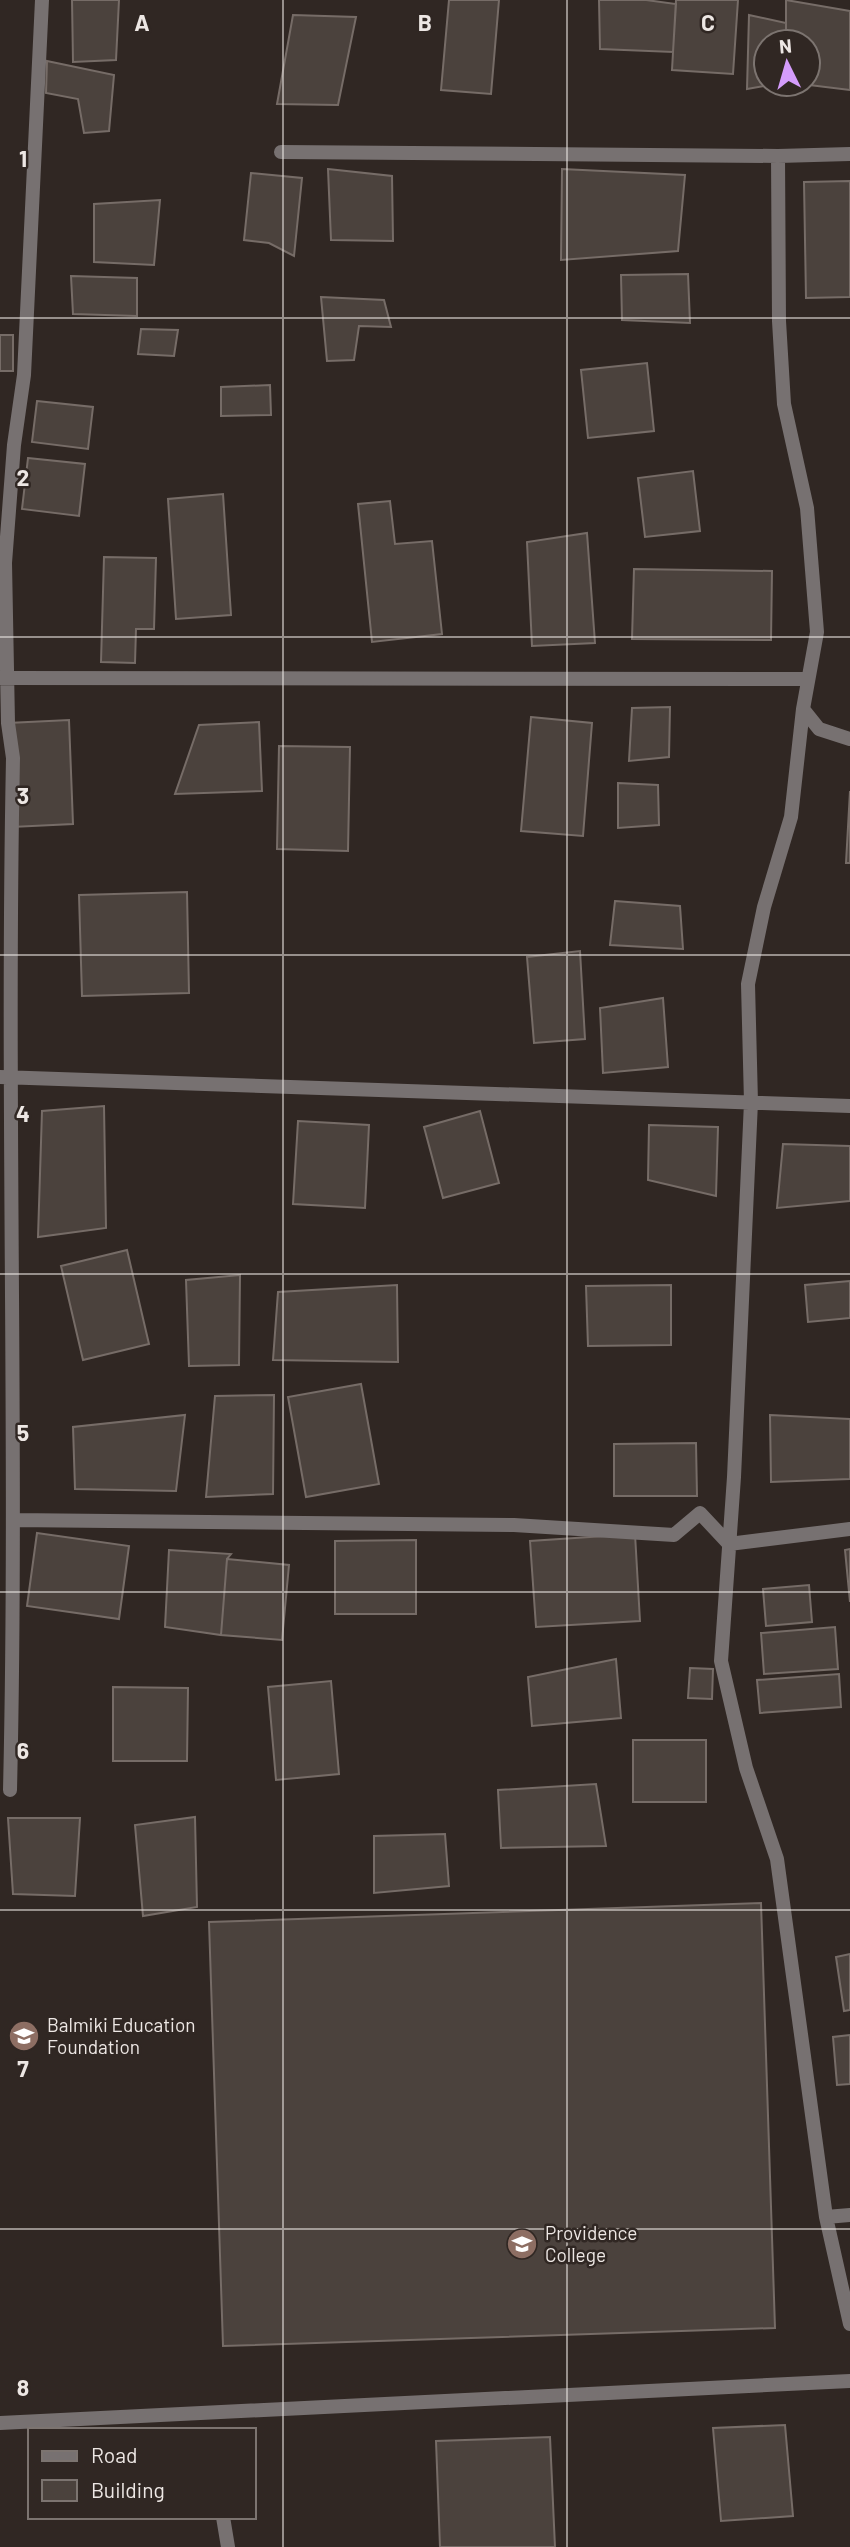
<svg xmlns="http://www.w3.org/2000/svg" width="850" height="2547" font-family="Barlow,sans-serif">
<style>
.building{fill:#4b423d;stroke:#766c67;stroke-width:2}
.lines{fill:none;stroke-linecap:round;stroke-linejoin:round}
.street{stroke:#777171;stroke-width:14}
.grid{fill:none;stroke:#ede7e4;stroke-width:2;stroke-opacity:0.55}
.labels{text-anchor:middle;stroke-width:5;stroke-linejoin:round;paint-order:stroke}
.poi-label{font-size:19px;fill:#ede7e4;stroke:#302723;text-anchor:start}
.grid-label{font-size:23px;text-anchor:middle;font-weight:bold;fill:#ede7e4;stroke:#302723;stroke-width:5;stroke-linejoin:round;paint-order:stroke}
</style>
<rect width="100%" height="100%" fill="#302723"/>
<path class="building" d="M72,0h47l-3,60 -43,2z
M449,0h50l-8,94 -50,-4z
M599,0h47l30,4 -3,48 -73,-3z
M676,0h62l-5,74 -61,-4z
M786,0l64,11v79l-49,-6h7v-42h-22z
M293,15l63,2 -18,88 -61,-1z
M749,15l37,8v19h-20v42h9l-28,5z
M47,61l67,14 -5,56 -25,2 -6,-34 -32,-6z
M328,169l64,7 1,65 -62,-1z
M562,169l123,6 -7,76 -117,9z
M251,173l51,5 -8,78 -25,-13 -25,-3z
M850,181v116l-44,1 -2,-116z
M160,200l-6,65 -60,-3v-58z
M688,274l2,49 -68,-3 -1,-45z
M71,276l66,2v38l-64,-2z
M321,297l63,3 7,27 -32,-1 -5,34 -27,1z
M141,329l37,1 -4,26 -36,-2z
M0,335h13v36h-13z
M647,363l7,68 -66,7 -7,-68z
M270,385l1,30 -50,1v-29z
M37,401l56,6 -5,42 -56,-7z
M28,458l57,6 -6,52 -57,-7z
M693,471l7,60 -55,6 -7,-59z
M223,494l8,121 -55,4 -8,-120z
M390,501l5,43 37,-3 10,93 -70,8 -14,-138z
M587,533l8,110 -63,3 -5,-104z
M104,557l52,1 -2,71h-18l-1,34 -34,-1z
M634,569l138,2 -1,69 -139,-1z
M670,707l-1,50 -40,4 3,-53z
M531,717l61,6 -9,113 -62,-5z
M69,720l4,104 -61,3 -4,-104z
M259,722l3,69 -87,3 24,-69z
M279,746l71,1 -2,104 -71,-2z
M618,783l40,2 1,40 -41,3z
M850,791v72h-4z
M187,892l2,101 -107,3 -3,-101z
M615,901l65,5 3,43 -73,-4z
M580,951l5,88 -51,4 -7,-86z
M663,998l5,69 -65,6 -3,-65z
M104,1106l2,122 -68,9 4,-126z
M480,1111l19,72 -56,15 -19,-71z
M298,1121l71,4 -4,83 -72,-4z
M649,1125l69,2 -2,69 -68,-16z
M783,1144l67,2v55l-73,7z
M127,1250l22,94 -66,16 -22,-94z
M240,1275l-1,90 -50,1 -3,-86z
M850,1281v37l-42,4 -3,-37z
M397,1285l1,77 -125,-2 5,-68z
M671,1285v60l-83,1 -2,-60z
M361,1384l18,100 -73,13 -18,-100z
M274,1395l-1,99 -67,3 9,-101z
M185,1415l-9,76 -101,-2 -2,-62z
M770,1415l80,4v60l-79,3z
M696,1443l1,53h-83v-52z
M37,1533l92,13 -10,73 -92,-13z
M635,1534l5,87 -104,6 -6,-86z
M416,1540v74h-81v-73z
M850,1549v53l-5,-52z
M169,1550l62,4 -4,5 -6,76 -56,-8z
M227,1559l62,6 -7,75 -61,-5z
M809,1585l3,37 -46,4 -3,-37z
M835,1627l3,42 -74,5 -3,-41z
M616,1659l5,59 -89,8 -4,-49z
M690,1668l23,1 -1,30 -24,-1z
M839,1674l2,33 -81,6 -3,-33z
M331,1681l8,93 -63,6 -8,-93z
M113,1687l75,1 -1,73h-74z
M633,1740h73v62h-73z
M596,1784l10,62 -105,2 -3,-58z
M195,1817l2,90 -54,9 -8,-91z
M8,1818h72l-5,78 -62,-2z
M445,1834l4,52 -75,7v-57z
M761,1903l14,425 -552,18 -14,-424z
M850,1954v56l-6,1 -8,-54z
M850,2035v49l-13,1 -4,-48z
M785,2425l8,91 -72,5 -8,-93z
M550,2437l5,110h-115l-4,-106z"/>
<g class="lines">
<path class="street" d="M281,152l497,4 72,-2
M778,156l1,165 5,83 23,104 10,124 -14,77 -12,108 -27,90 -16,77 3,118 -17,375 -13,184 25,107 31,91 49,358 24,107
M0,678l808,1
M803,709l16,20 31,10
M0,1077l850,29
M13,1520l501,5 160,10 26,-22 29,31 121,-15
M10,1790c8,-344 -4,-688 3,-1032l-5,-35 -3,-160 9,-118 10,-70 18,-375
M826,2217l24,-2
M0,2423l850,-42
M223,2517l5,30"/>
</g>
<path class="grid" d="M283,0v2547M567,0v2547M0,318h850M0,637h850M0,955h850M0,1274h850M0,1592h850M0,1910h850M0,2229h850"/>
<defs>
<g id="school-disc" transform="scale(1.575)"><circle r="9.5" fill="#8d6e63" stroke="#302723"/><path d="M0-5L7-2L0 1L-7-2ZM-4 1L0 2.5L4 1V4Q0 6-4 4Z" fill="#fff"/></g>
<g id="university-disc" transform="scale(1.575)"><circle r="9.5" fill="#8d6e63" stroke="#302723"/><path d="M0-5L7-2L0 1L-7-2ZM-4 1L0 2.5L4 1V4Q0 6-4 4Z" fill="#fff"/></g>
</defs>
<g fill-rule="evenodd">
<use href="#school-disc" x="24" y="2036"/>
<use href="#university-disc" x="522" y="2244"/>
</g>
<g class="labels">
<g class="poi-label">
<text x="47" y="2032">Balmiki Education<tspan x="47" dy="22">Foundation</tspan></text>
<text x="545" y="2240">Providence<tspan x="545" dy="22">College</tspan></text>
</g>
</g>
<g class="grid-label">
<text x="142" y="31">A</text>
<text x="425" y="31">B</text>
<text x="708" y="31">C</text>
<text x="23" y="167">1</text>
<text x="23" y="486">2</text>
<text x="23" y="804">3</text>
<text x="23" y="1122">4</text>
<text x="23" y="1441">5</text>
<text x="23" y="1759">6</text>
<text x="23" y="2077">7</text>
<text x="23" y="2396">8</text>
</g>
<rect x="28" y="2428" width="228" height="91" fill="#302723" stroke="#7c7470" stroke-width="2"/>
<rect x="42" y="2451" width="35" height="10" fill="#777171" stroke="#7c7470" stroke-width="2"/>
<text x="91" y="2463" font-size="21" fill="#ede7e4">Road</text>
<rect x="42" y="2480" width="35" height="21" fill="#4b423d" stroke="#7c7470" stroke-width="2"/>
<text x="91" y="2498" font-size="21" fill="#ede7e4">Building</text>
<g transform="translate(787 63) rotate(355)"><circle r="33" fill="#302723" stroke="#7c7470" stroke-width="2"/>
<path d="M0-5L12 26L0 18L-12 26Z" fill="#d49cfb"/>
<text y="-10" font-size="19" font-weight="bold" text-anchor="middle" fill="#ede7e4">N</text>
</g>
</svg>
